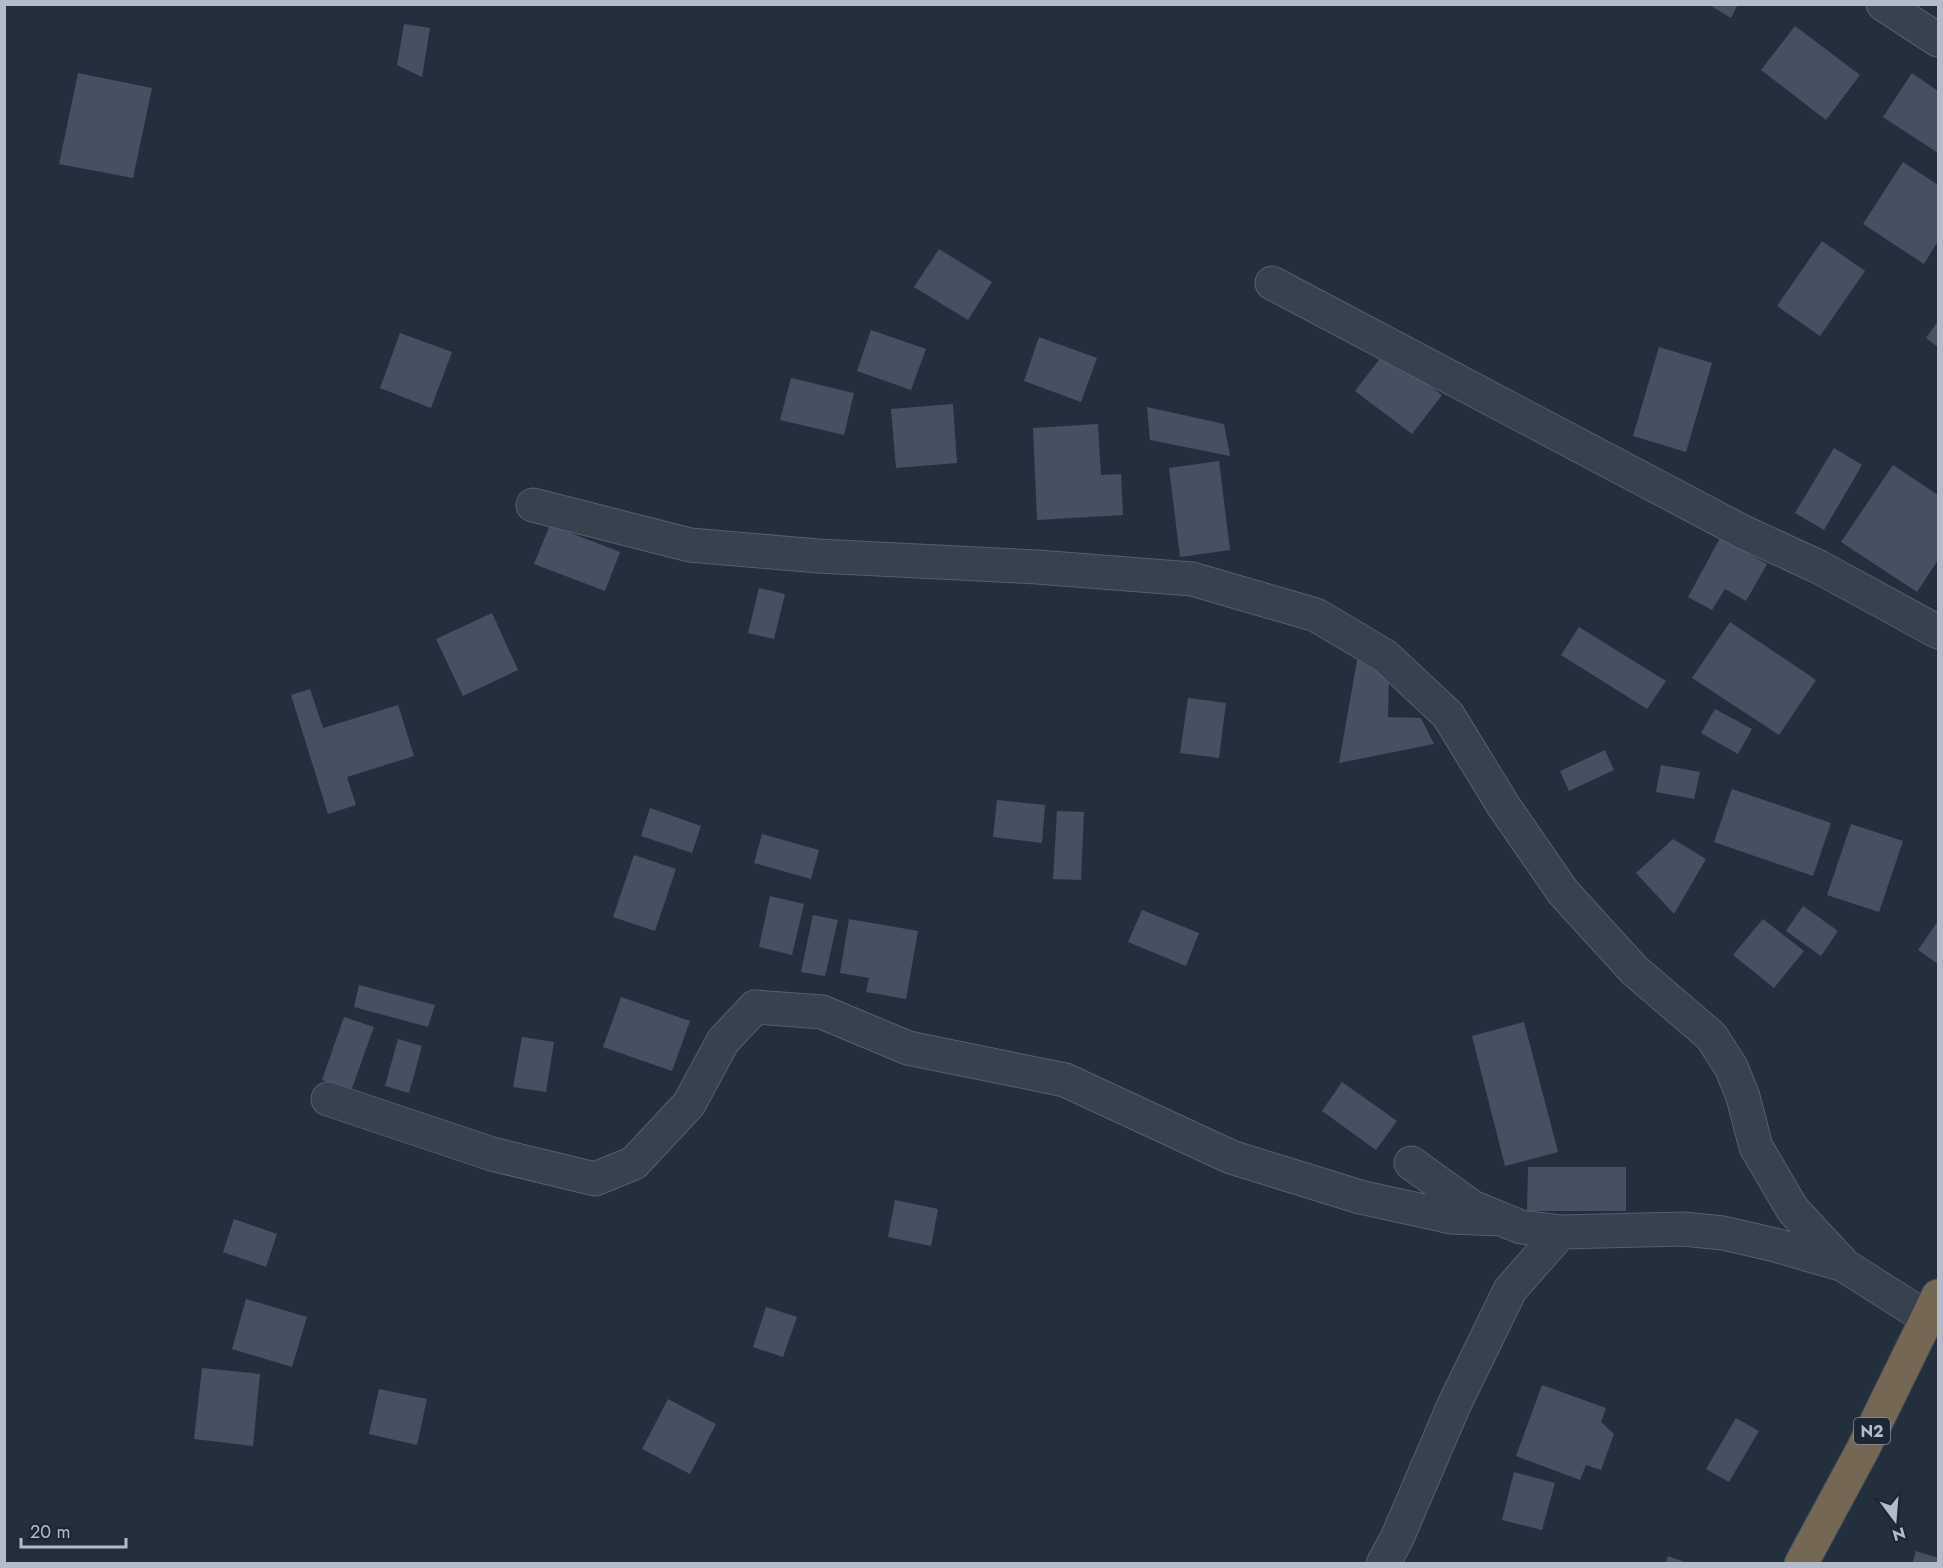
<svg xmlns="http://www.w3.org/2000/svg" width="1943" height="1568" font-family="Jost,sans-serif">
<style>
.building{fill:#455162}
.lines{fill:none;stroke-linecap:round;stroke-linejoin:round}
.minor-casing{stroke:#565f6c;stroke-width:35}
.highway-casing{stroke:#434c59;stroke-width:35}
.minor{stroke:#38414e;stroke-width:33}
.highway{stroke:#746855;stroke-width:33}
.labels{text-anchor:middle;stroke-width:4.5;stroke-linejoin:round;paint-order:stroke}
.shield{fill:#1d2633;stroke:#878f9c;stroke-width:1.5}
.shield-label{font-size:16px;font-weight:bold;fill:#b4bcc9}
</style>
<rect width="100%" height="100%" fill="#242f3e"/>
<path class="building" d="M1708,4h30l-7,14z
M404,24l26,4 -8,49 -25,-12z
M1795,26l65,49 -34,45 -65,-50z
M78,73l74,15 -19,90 -74,-14z
M1912,73l26,18v62l-55,-36z
M1903,162l35,23v56l-14,23 -61,-40z
M1822,241l43,30 -45,65 -43,-30z
M939,249l53,33 -24,38 -54,-33z
M1938,321v26l-12,-9z
M871,330l55,19 -15,41 -54,-19z
M400,333l52,19 -21,56 -51,-20z
M1039,337l58,21 -16,44 -57,-21z
M1659,347l53,16 -26,89 -53,-16z
M1385,352l57,43 -30,39 -57,-43z
M791,378l63,15 -10,42 -64,-15z
M953,404l4,59 -61,5 -5,-59z
M1147,407l77,17 6,32 -80,-16z
M1098,424l3,51 20,-1 2,41 -86,5 -4,-92z
M1834,448l28,17 -38,65 -29,-17z
M1219,461l11,89 -50,7 -11,-89z
M1893,465l45,30v65l-21,32 -76,-50z
M550,525l70,27 -15,39 -71,-27z
M1720,538l47,26 -21,37 -21,-12 -13,21 -24,-13z
M759,588l26,6 -11,45 -26,-6z
M492,613l26,57 -55,26 -27,-57z
M1730,622l86,58 -37,55 -87,-57z
M1579,627l87,54 -19,28 -86,-54z
M1358,655l31,18 -1,44 33,1 13,26 -95,19z
M310,689l13,39 75,-23 16,51 -67,21 9,28 -28,9 -37,-119z
M1188,698l38,5 -7,55 -39,-5z
M1715,709l37,20 -14,25 -37,-21z
M1605,750l9,20 -45,21 -9,-20z
M1661,765l39,7 -6,27 -38,-7z
M1732,789l99,34 -18,53 -99,-34z
M997,800l48,5 -3,38 -49,-6z
M650,808l51,18 -9,27 -51,-17z
M1057,811l27,1 -3,68 -28,-1z
M1851,824l52,17 -24,71 -52,-17z
M762,834l57,16 -8,29 -57,-16z
M1673,839l33,20 -32,55 -38,-41z
M634,855l42,14 -21,62 -42,-14z
M770,896l34,8 -12,51 -33,-8z
M1803,906l35,25 -17,25 -35,-25z
M1142,910l57,23 -13,33 -58,-24z
M813,915l25,5 -13,56 -24,-4z
M849,919l69,12 -12,68 -40,-7 3,-14 -29,-5z
M1763,919l41,32 -30,37 -41,-33z
M1938,921v43l-20,-14z
M359,985l76,20 -7,22 -74,-20z
M621,997l69,24 -18,50 -69,-24z
M344,1017l30,10 -23,64 -29,-11z
M1524,1022l34,130 -53,14 -33,-130z
M522,1037l32,5 -8,50 -33,-5z
M398,1039l24,7 -13,47 -24,-7z
M1342,1082l55,39 -21,29 -54,-39z
M1528,1167h98v44h-99z
M895,1200l43,9 -7,37 -43,-9z
M234,1219l43,15 -11,33 -43,-15z
M246,1299l61,18 -15,50 -60,-18z
M766,1307l31,10 -14,40 -30,-10z
M202,1368l58,6 -7,72 -59,-7z
M1542,1385l64,23 -5,14 13,12 -13,36 -15,-5 -6,15 -64,-24z
M379,1389l48,10 -10,46 -48,-11z
M668,1399l48,25 -26,50 -48,-25z
M1736,1418l23,13 -30,51 -23,-13z
M1514,1472l41,11 -13,47 -40,-10z
M1916,1551l22,7v6h-26z
M1668,1556l19,7v1h-22z"/>
<g class="lines">
<g class="minor-casing">
<path id="minor" d="M1883,4l55,36
M1272,283l471,249 76,35 119,65
M533,505l157,40 128,11 219,11 155,12 124,36 69,41 63,59 55,90 60,87 71,78 77,66 20,31 12,30 13,50 37,63 52,56 82,52
M328,1099l164,55 103,25 39,-16 55,-59 34,-63 32,-34 67,5 86,36 157,32 166,77 129,40 91,20 50,2
M1411,1163l61,44 49,20 40,5 122,-3 40,4 52,12 69,20
M1383,1564l14,-26 57,-133 56,-115 51,-58"/>
</g>
<g class="highway-casing">
<path id="highway" d="M1801,1564l62,-115 75,-153"/>
</g>
<use href="#minor" class="minor"/>
<use href="#highway" class="highway"/>
</g>
<g class="labels">
<rect class="shield" x="1854" y="1418" width="36" height="26" rx="4.5"/>
<g class="shield-label">
<text x="1872" y="1437">N2</text>
</g>
</g>
<rect width="1943" height="1568" fill="none" stroke="#b4bcc9" stroke-width="12"/>
<g transform="translate(1895 1520) rotate(164)" stroke="#1d2633" stroke-width="4.5" paint-order="stroke">
<path d="M0-4.5L10 22L0 15L-10 22Z" fill="#b4bcc9"/>
<text y="-9" font-size="16" font-weight="bold" text-anchor="middle" fill="#b4bcc9">N</text>
</g>
<path d="M21 1538v9h105v-9" fill="none" stroke="#b4bcc9" stroke-width="3"/>
<text x="30" y="1538" font-size="18" fill="#b4bcc9" stroke="#1d2633" stroke-width="4.5" paint-order="stroke">20 m</text>
</svg>
